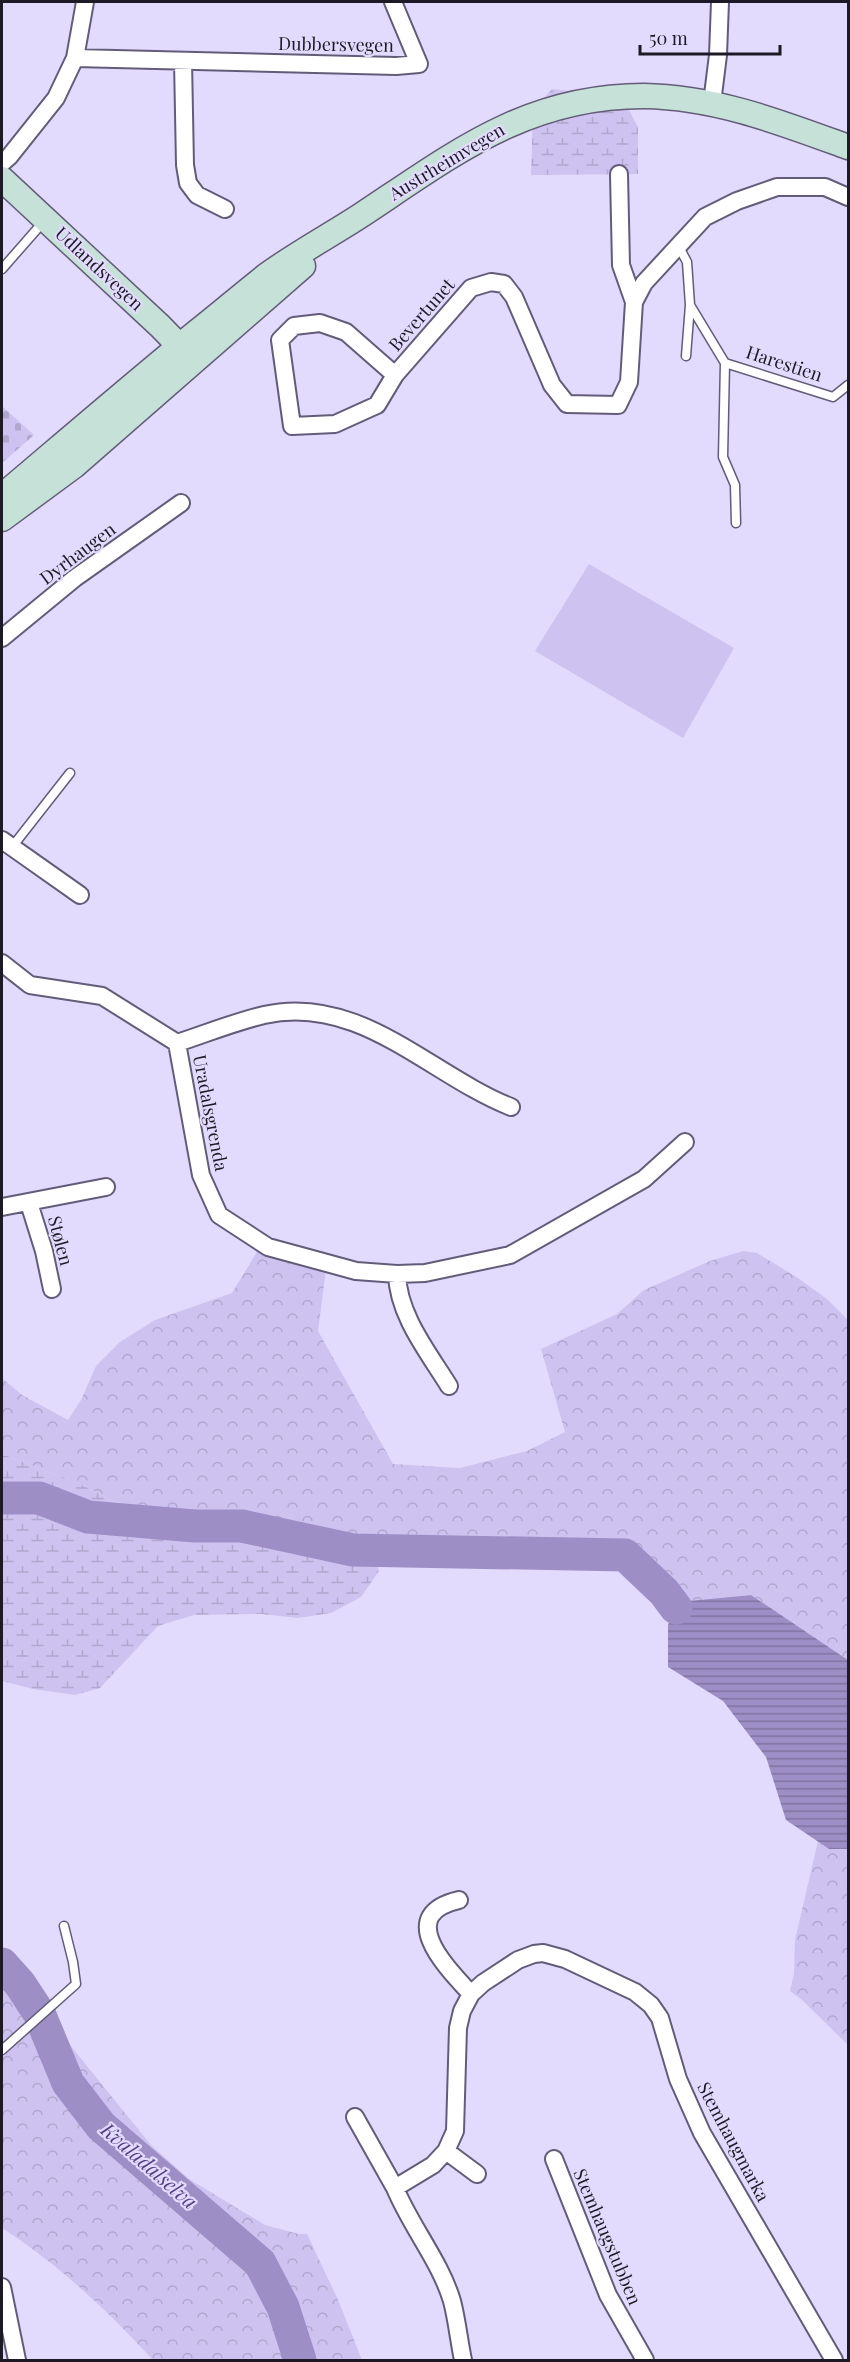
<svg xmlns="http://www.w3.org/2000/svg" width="850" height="2362" font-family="'Playfair Display',serif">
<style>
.forest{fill:url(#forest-crowns)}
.wetland{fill:url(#wetland-marsh)}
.cemetery{fill:url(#cemetery-stones)}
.pitch{fill:#cec3f0}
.water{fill:url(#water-rules)}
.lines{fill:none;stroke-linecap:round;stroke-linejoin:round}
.river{stroke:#9d8fc6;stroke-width:33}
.lane-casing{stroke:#635c79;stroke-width:11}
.street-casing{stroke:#635c79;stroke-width:20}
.secondary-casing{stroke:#635c79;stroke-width:27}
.lane{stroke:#fff;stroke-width:8}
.street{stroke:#fff;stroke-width:16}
.secondary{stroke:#c6e1d7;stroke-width:24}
.labels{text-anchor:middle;stroke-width:4.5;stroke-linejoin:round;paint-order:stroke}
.street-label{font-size:18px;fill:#1d1a26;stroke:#e3dbfd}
.water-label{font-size:20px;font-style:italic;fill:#543e83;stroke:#e3dbfd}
</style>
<defs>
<pattern id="forest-crowns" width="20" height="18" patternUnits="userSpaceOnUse" patternTransform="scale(1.5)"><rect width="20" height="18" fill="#cec3f0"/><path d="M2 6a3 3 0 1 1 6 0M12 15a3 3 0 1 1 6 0" fill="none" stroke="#b0a7ce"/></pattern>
<pattern id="wetland-marsh" width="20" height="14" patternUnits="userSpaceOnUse" patternTransform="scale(1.5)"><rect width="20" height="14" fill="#cec3f0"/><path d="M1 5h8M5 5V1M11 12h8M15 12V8" fill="none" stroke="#b0a7ce"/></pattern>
<pattern id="cemetery-stones" width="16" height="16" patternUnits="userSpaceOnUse" patternTransform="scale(1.5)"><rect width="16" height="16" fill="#cec3f0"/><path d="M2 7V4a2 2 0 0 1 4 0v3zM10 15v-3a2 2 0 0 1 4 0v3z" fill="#b0a7ce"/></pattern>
<pattern id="water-rules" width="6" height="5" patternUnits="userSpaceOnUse" patternTransform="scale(1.5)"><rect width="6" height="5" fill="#9d8fc6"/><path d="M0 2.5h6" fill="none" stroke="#7f74a1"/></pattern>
</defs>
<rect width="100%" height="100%" fill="#e3dbfd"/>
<path class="forest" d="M260,1247l66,22 -8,62 75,133 67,4 67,-17 38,-19 -24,-83 76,-35 27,-24 66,-29 33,-10 14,2 38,23 32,23 21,21v340l-97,-65 -72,7 -3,6 -12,-16 -39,-37 -272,-5 -111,-24h-47l-35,-13 -45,-11 -35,-18 -78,-30v-76l20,17 46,25 13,-20 15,-34 24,-24 35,-22 77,-27z
M818,1841l11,8h19v196l-47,-46 -11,-8 4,-17 1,-34z
M2,1965l34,37 1,6 20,21 94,116 38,34 76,46 34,9h8l32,68 23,58h-209c-45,-49 -95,-96 -151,-132z"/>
<path class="wetland" d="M552,89l70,8 16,30v47l-107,1 2,-65z
M2,1454l78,30 35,18 45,11 35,13h47l86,20 25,4 19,-1 7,22 -18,26 -30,16 -33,5 -37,-4 -67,1 -36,11 -58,62 -25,7 -42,-6 -31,-8z"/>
<path class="cemetery" d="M2,406l32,29 -32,28z"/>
<path class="pitch" d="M589,564l145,84 -51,90 -148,-87z"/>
<path class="water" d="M751,1595l97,65v189h-19l-43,-29 -20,-63 -43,-56 -55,-34v-42l10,-23z"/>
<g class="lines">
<path class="river" d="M2,1498h37l49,19 107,9h47l111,24 272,5 39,37 12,16
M2,1964l18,20 19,29 29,70 33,43 159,137 23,44 17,53"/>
<g class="lane-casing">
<path id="lane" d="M679,247l8,15 3,43 35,58 108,34 15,-12
M2,269l43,-49
M686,356l4,-51
M725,363l-2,94 12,28 1,38
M12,847l58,-74
M2,2050l74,-66 -3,-22 -9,-36"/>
</g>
<g class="street-casing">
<path id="street" d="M75,58l321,8 23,-2 -26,-62
M183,61l2,104 3,18 9,12 28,14
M712,103l6,-48 2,-53
M2,163l7,-6 47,-59 19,-40 10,-56
M619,174l2,91 13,37
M320,323l26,9 49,43 -18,30 -42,19 -43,2 -12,-86 14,-14z
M395,375l76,-87 20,-6 13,2 10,13 38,88 15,19 51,1 11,-23 5,-80 10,-19 61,-66 32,-16 40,-14h48l23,10
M2,638l73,-60 106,-75
M2,840l78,55
M2,963l28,22 72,11 75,47
M177,1043l24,132 18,40 49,32 88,24 41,3 28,-1 85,-18 134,-76 41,-37
M177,1043c28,-9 57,-21 87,-28 95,-22 166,60 247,92
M29,1203l15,48 8,38
M2,1207l104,-20
M397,1274c1,41 31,78 52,112
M459,1900c-65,15 -12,68 12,94
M355,2117l40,71
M446,2151l31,23
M554,2159l54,136 37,65
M2,2287l15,73
M463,2360c-4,-19 -6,-40 -11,-59 -12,-40 -41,-74 -57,-113l38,-23 13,-14 9,-20 3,-103 4,-17 9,-17 12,-11 35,-23 16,-6 9,-1 22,6 70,33 16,13 9,13 18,61 24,54 132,227"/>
</g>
<g class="secondary-casing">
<path id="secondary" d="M2,179l158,147 31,32
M2,496c65,-55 130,-111 196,-165 23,-18 46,-38 69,-56 30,-22 64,-40 96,-61 92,-61 164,-118 281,-118 72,1 138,27 204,51
M2,519l72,-53 229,-200"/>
</g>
<use href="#lane" class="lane"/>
<use href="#street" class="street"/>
<use href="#secondary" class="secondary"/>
</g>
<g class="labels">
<g class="street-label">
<text transform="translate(336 45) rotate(1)" y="6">Dubbersvegen</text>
<text transform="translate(447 162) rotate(-31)" y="6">Austrheimvegen</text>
<text transform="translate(99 269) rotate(43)" y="6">Udlandsvegen</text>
<text transform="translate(422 315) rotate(-49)" y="6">Bevertunet</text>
<text transform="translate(784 364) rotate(18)" y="6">Harestien</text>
<text transform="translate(78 554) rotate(-37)" y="6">Dyrhaugen</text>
<text transform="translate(210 1113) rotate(79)" y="6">Uradalsgrenda</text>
<text transform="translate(60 1241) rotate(75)" y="6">Stølen</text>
<text transform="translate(733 2142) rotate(62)" y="6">Stemhaugmarka</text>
<text transform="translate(607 2237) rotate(67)" y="6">Stemhaugstubben</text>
</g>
<g class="water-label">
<text transform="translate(149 2166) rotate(41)" y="7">Kvaladalselva</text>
</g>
</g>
<rect width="850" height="2362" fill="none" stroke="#1d1a26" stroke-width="6"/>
<path d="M640 45v9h140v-9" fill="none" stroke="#1d1a26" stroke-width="3"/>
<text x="649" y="45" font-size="18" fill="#1d1a26" stroke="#e3dbfd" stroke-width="4.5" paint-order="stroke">50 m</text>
</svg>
